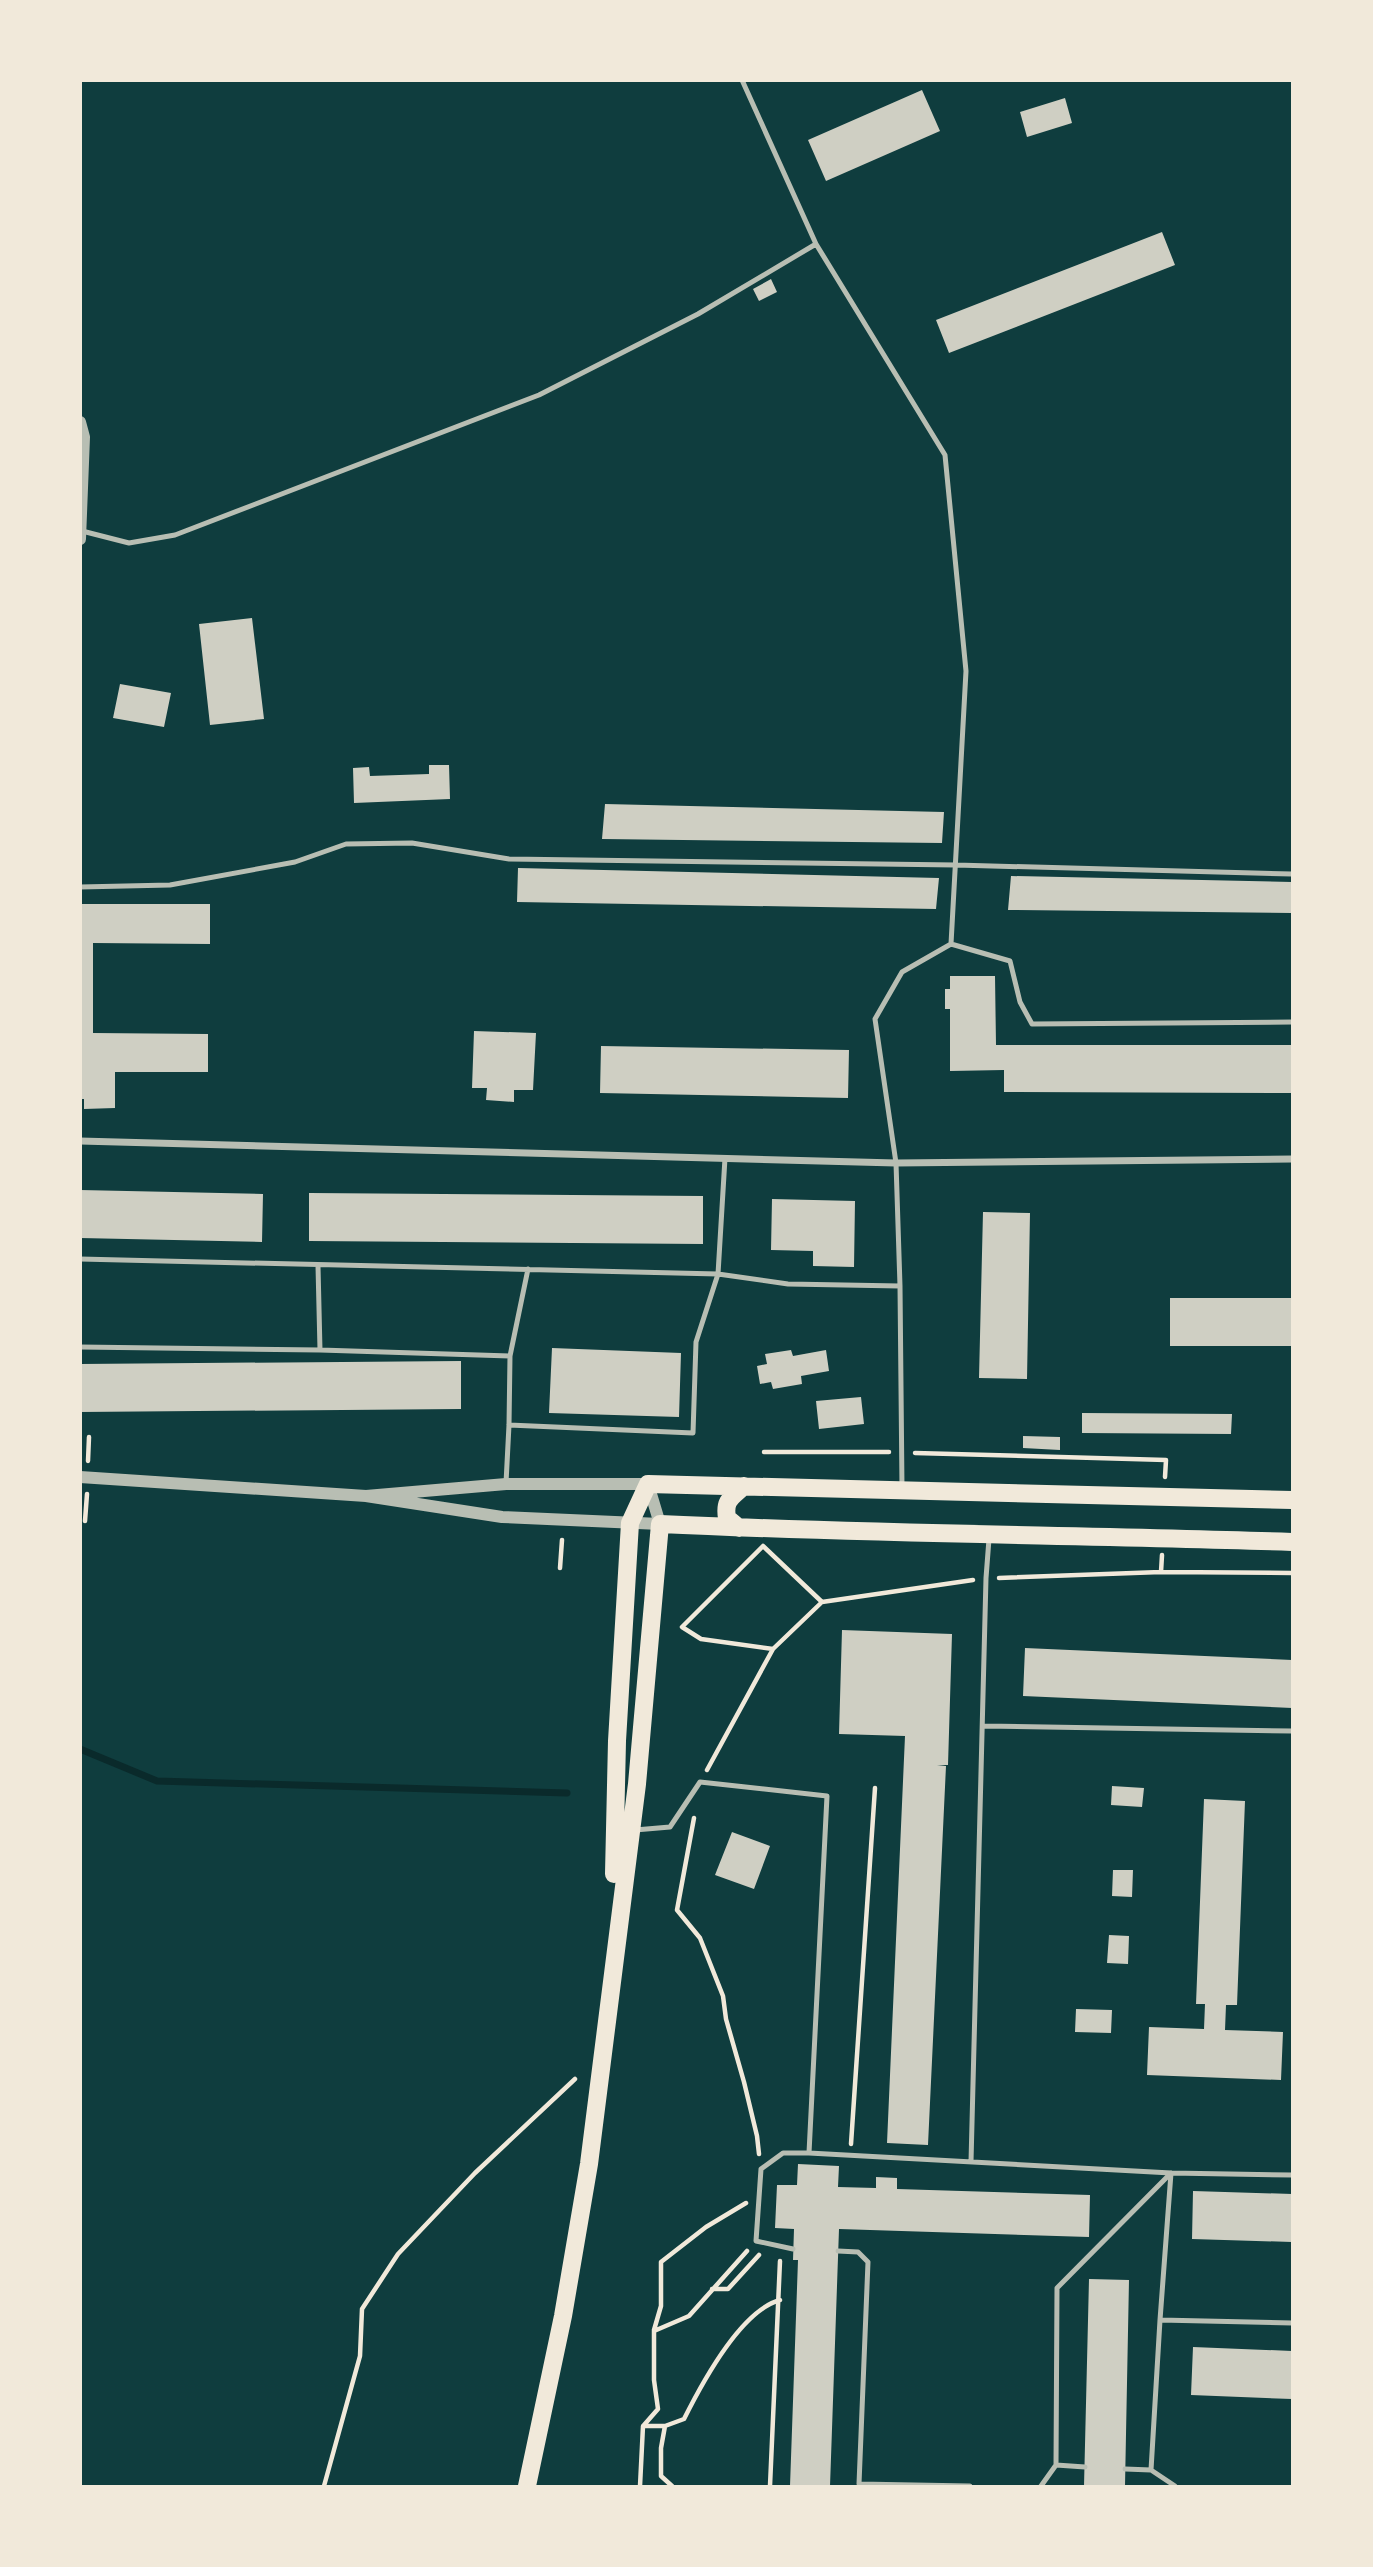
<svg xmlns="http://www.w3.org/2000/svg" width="1373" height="2567" font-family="'Sofia Sans Condensed',sans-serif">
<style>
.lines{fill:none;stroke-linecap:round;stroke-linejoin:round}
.stream{stroke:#0a2a2b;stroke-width:7}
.building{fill:#cfcfc3}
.path{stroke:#f1e9da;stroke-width:4.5}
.service{stroke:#b8beb3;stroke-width:5}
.minor{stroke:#b8beb3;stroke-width:7}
.tertiary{stroke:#b8beb3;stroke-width:12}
.primary{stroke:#f1e9da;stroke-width:18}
</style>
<rect width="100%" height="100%" fill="#0f3d3e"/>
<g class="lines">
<path class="stream" d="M80,1749l77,32 410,12"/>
</g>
<path class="building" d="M922,90l18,41 -114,50 -18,-41z
M1065,98l7,25 -45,14 -7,-25z
M1162,232l13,33 -226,88 -13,-33z
M771,279l6,13 -18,9 -6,-12z
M252,618l12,101 -54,6 -11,-101z
M120,684l51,9 -7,34 -51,-9z
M429,765h20l1,34 -96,4 -1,-35 16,-1 1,9 59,-2z
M605,804l339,8 -2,31 -340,-4z
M518,868l421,10 -3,31 -419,-7z
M1011,876l281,6v31l-284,-3z
M80,904h130v40l-117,-1v90l115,1v38h-93v36l-31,1v-10h-4z
M950,976h45l1,69h296v48l-288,-1v-22l-54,1v-62h-5v-20h5z
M474,1031l62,2 -3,57h-19v12l-28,-2 1,-12h-15z
M601,1046l248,4 -1,48 -248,-5z
M80,1190l183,4 -1,48 -182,-4z
M309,1193l394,3v48l-394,-3z
M772,1199l83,2 -1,66 -41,-1v-15l-42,-1z
M983,1212l47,1 -3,166 -48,-1z
M1170,1298h122v48h-122z
M552,1348l129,5 -2,64 -130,-4z
M791,1350l2,6 33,-6 3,21 -28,5 1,8 -29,5 -2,-7 -11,2 -3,-18 10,-2 -2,-10z
M461,1361v48l-381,3v-48z
M861,1397l3,27 -45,5 -3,-28z
M1082,1413l150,1 -1,20 -149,-1z
M1023,1436l37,1v13l-37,-2z
M842,1630l110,4 -4,131h-11l9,1 -18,379 -41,-2 18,-407 -66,-2z
M1025,1648l267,12v48l-269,-12z
M1112,1786l32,2 -2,19 -31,-2z
M1204,1799l41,2 -8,204h-11l-1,25 58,2 -2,48 -134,-5 2,-48 55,2 1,-25h-9z
M732,1832l38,14 -16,43 -39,-14z
M1113,1870h20l-1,27 -20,-1z
M1109,1935l20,1 -1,28 -21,-1z
M1076,2009l36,1 -1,23 -36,-1z
M798,2164l41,2 -1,21 38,1v-11l21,1v11l193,6 -1,42 -250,-8 -9,257h-40l8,-226h-5l1,-31 -19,-1 2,-43h20z
M1193,2191l99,3v48l-100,-3z
M1089,2279l40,1 -4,206h-41z
M1193,2347l99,4v48l-101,-4z"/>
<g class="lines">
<path class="path" d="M764,1452h125
M915,1453l251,7 -1,17
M88,1461l1,-24
M85,1521l2,-27
M560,1568l2,-28
M1161,1572l1,-17
M999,1578l162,-6 131,1
M822,1602l-59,-56 -81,81 19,12 72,10 49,-47 151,-22
M707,1770l66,-121
M694,1818l-17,92 23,28 23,58 3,23 18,63 13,54 2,18
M851,2144l24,-356
M712,2289h16l31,-34
M654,2330l7,-24v-44l45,-35 40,-24
M644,2425l14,-16 -4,-29v-49l35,-15 58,-65
M665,2426l-4,22v28l11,10
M324,2486l36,-130 2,-47 36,-55 77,-81 100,-94
M640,2486l3,-60h22l19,-7c18,-36 56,-108 96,-119
M770,2486l10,-225"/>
<path class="service" d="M742,80l74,164 129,211 21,216 -15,273 -49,28 -27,47 21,144 4,123 2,202
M82,531l47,12 46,-8 364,-140 159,-81 118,-70
M80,887l90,-2 125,-23 51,-18 66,-1 97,16 447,6 336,9
M951,944l59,17 10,41 12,22 260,-2
M80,1259l638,15 70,10 112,2
M318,1266l2,84
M80,1347l240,3 190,6 -1,69 -3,58
M510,1356l18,-87
M509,1425l184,8 3,-91 22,-68 7,-116
M984,1726l308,5
M635,1830l35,-3 30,-45 127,14 -18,357h-26l-22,16 -5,72 37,8
M809,2153l362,20 121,2
M971,2162l15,-584 3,-39
M1171,2173l-11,147 132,3
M838,2251l20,1 10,10 -9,222 111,2
M1056,2465l29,2
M1125,2469l26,1 9,-150
M1151,2470l24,16
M1041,2486l15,-21 1,-177 114,-115"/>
<path class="minor" d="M80,1141l816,22 396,-4"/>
<path class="tertiary" d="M80,422l4,15 -4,102
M80,1477l286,19 140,-12h142l12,40 -158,-7 -136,-21"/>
<path class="primary" d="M739,1528l-12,-10c-3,-18 4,-20 17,-32
M614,1874l3,-133 13,-218 18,-39 644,16
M527,2486l36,-170 26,-152 48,-380 23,-260c211,10 422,11 632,18"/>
</g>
<rect width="1373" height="2567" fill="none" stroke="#f1e9da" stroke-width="164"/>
</svg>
